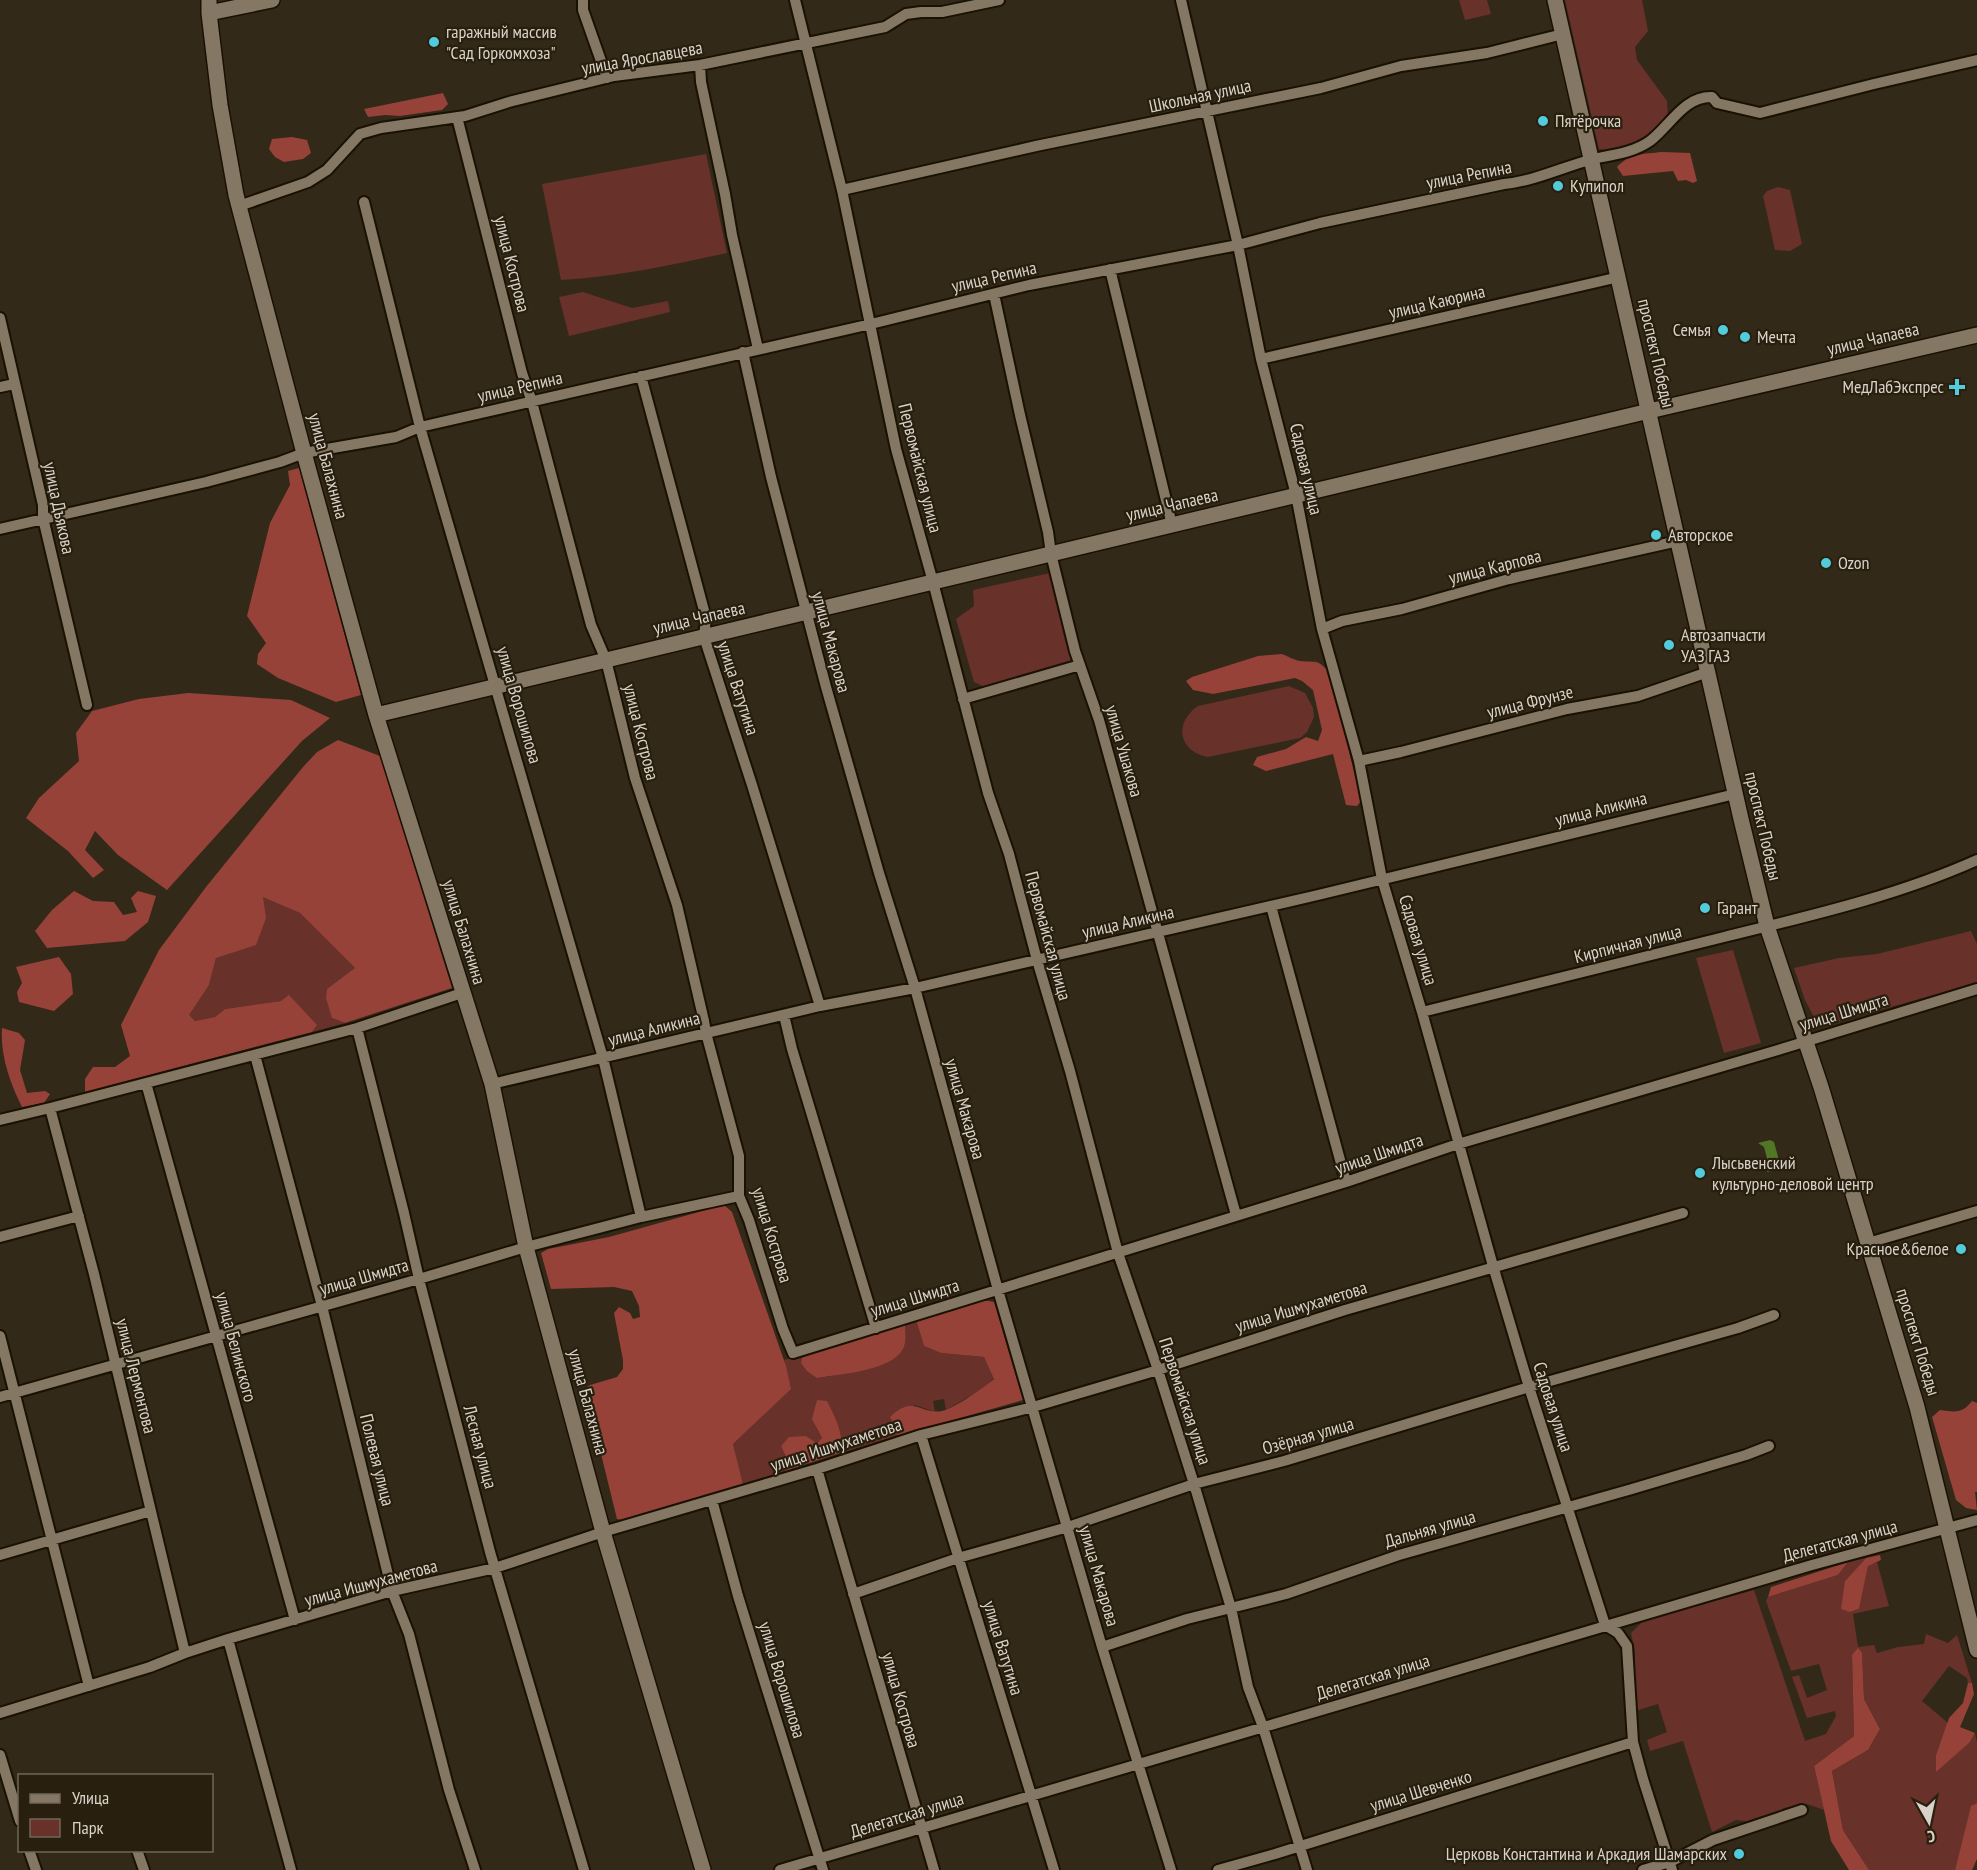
<svg xmlns="http://www.w3.org/2000/svg" width="1977" height="1870" font-family="'PT Sans Narrow',sans-serif">
<style>
.green{fill:#68312a}
.forest{fill:#964238}
.water{fill:#517626}
.lines{fill:none;stroke-linecap:round;stroke-linejoin:round}
.street-casing{stroke:#1a1103;stroke-width:14}
.secondary-casing{stroke:#1a1103;stroke-width:18}
.street{stroke:#847865;stroke-width:10}
.secondary{stroke:#847865;stroke-width:15}
.poi-dot{fill:#52cbda;stroke:#291f0f;stroke-width:2}
.labels{text-anchor:middle;stroke-width:4.5;stroke-linejoin:round;paint-order:stroke}
.poi-label{font-size:18px;fill:#d8d2c8;stroke:#291f0f;text-anchor:start}
.street-label{font-size:18px;fill:#d8d2c8;stroke:#291f0f}
</style>
<rect width="100%" height="100%" fill="#332918"/>
<path class="green" d="M1459,0h28l4,14 -26,6z
M1565,0h77l6,31 -13,16 2,13 30,41 1,16 -19,19 -31,15 -19,-2z
M706,154l21,99c-55,12 -110,24 -166,27l-19,-96z
M1778,187l12,3 12,54 -12,7 -15,-1 -12,-54 4,-5z
M583,292l49,16 36,-7 2,11 -101,24 -10,-39z
M1050,573l22,91 -85,24 -13,-6 -18,-63 18,-13 -1,-16z
M1289,686l16,7 8,15 1,9 -7,15 -7,6 -92,19c-29,-5 -35,-34 -10,-51z
M263,896l37,17 55,55 -23,50 13,5 -33,9 4,-7 -35,-24 -56,8 -10,8 -20,4 -7,-6 21,-30 7,-27z
M1971,931l6,13v39l-151,42 -10,-4 -11,-21 -11,-32 45,-10 38,-4z
M1733,950l28,93 -37,10 -28,-95z
M916,1320l8,26 17,7 43,4 10,21 -12,11 -36,21 -2,-11 -11,2 2,11 -20,-7 -20,20 2,11 -57,17 2,-9 -26,-17 6,11 -5,5 -11,-7 -25,10 5,11 -1,14 -42,13 -10,-40 57,-55 -6,-29 19,-5 14,23 20,-3 68,-31v-20z
M1866,1558l-21,23 5,31 9,-3 9,-44 9,-3 12,44 -36,8 5,33 16,-2 3,8 21,-6 26,-3 2,-10 22,9 9,-8 15,48h-4l-1,-5 -18,-12 -27,35 26,22 -12,32 34,-13 5,-9 2,9v61l-6,4 -16,63h-86l-26,-40 -11,-59 36,-21 12,-21 -16,-30 -2,-46 -10,2 2,81 -40,30 10,44 -17,-6 -23,4 -13,9 -15,5 -20,-2 -24,12 -29,-91 -33,10 -3,-11 20,-8 -9,-28 -23,7v-59l-4,-19 12,-12 111,-31 51,151 21,-7 10,-18 -1,-5 -28,7 -15,-41 7,-2 8,23 20,-8 -8,-26 -28,7 -25,-70 2,-4 70,-22 10,-13z"/>
<path class="forest" d="M443,93l5,11 -6,6 -42,6 -15,-1 -17,2 -4,-8z
M292,137l15,3 4,13 -8,6 -19,3 -9,-5 -6,-8 3,-10z
M1662,152l28,1 7,28 -4,2 -7,-3 -8,1 -5,-10 -50,5 -6,-9c13,-14 27,-13 45,-15z
M299,468l62,227 -25,7 -58,-24 -21,-14 1,-10 8,-11 -19,-27 23,-93 20,-38 -2,-14z
M1282,654c5,2 12,6 18,7 18,2 16,-3 30,12l31,128 -4,5 -11,-1 -13,-51 -67,17 -13,-6 4,-8 29,-8 20,-12 12,4 4,-11 -9,-40 -11,-9 -7,-3 -82,16 -20,-4 -7,-9 6,-4 66,-21z
M188,693l103,7 39,18 -28,23 -135,149 -49,-35 -23,-24 -10,19 19,20 -11,8 -25,-27 -42,-33 13,-20 40,-37 -3,-28 16,-22 47,-12z
M338,740l42,16 72,232 -107,35 -13,-5 -6,-20 1,-9 28,-21 -55,-55 -37,-16 3,21 -10,27 -40,13 -7,27 -20,30 6,6 20,-4 10,-8 56,-8 8,-6 28,30 -5,7 -227,60v-13l8,-12h22l15,-11 -9,-31 38,-75 47,-63 97,-120 14,-15z
M74,891l19,10 21,1 9,13 14,-3 -6,-14 7,-7 18,5 -8,26 -23,19 -78,7 -12,-17 17,-21z
M59,957l12,17 2,20 -19,17 -35,-9 -2,-10 5,-9 -6,-16z
M2,1028l17,5 6,7 -5,30 7,23 18,-2 5,3 -6,9 -22,4c-12,-24 -22,-52 -20,-79z
M724,1205l8,7 54,154 5,23 -58,55 10,40 -120,36 -6,-1 -32,-130 5,-4 27,-8 6,-8v-9l-9,-47 5,-6 11,6 3,6 7,-2 -1,-11 -7,-15 -18,-4 -63,2 -10,-36 7,-4 61,-12z
M983,1300l11,2 29,98 -126,36 -2,-11 -5,-8c24,-23 30,-2 52,-6 13,-3 41,-23 52,-32l-10,-22 -43,-4 -17,-7 -8,-26z
M905,1324c0,5 1,13 0,19 -5,28 -66,31 -88,35l-10,-7 -6,-8 2,-8z
M817,1400l10,1c8,16 18,34 13,52l-55,18 1,-14 -5,-11 8,-9 17,-1 11,7 5,-5 -10,-19z
M1972,1401l5,2v89h-2l2,18 -11,-2 -10,-8 -24,-83 8,-7c15,2 22,4 32,-9z
M1880,1555l1,5 -13,6 -9,43 -9,3 -9,-3 4,-28 21,-23z
M1848,1562l-10,13 -70,22 3,-10z
M1858,1648l4,5 2,46 16,30 -12,21 -36,21 11,59 26,40h-20l-18,-29 -17,-75 40,-30 -2,-81z
M1968,1683h4l2,11 -14,33 15,6 -5,9 -34,30v-17l13,-37 14,-15z
M1977,1803v56l-5,11h-17l16,-64z"/>
<path class="water" d="M1770,1140l4,2 6,22 -1,5 -12,3 2,-6 -5,-19 -6,-4z"/>
<g class="lines">
<g class="street-casing">
<path id="street" d="M583,0v10l24,68
M795,0l47,190 54,259 37,133 55,211 21,61 28,106 33,111 48,182 40,117 36,114 37,124 17,79 15,40 44,143
M1181,0l57,245 23,114 35,136 26,134 37,132 23,118 40,133 71,254 36,121 76,238 13,8 9,13 6,96 10,37 29,91
M700,65l1,17 24,112 7,41 26,114
M457,117l65,256 10,29 59,223 15,35 29,118 42,127 27,116 2,12 33,123v40l10,24 34,109 10,24 553,-171 112,-38 320,-94 199,-61
M842,190l194,-44 285,-58 80,-22 86,-13 76,-19
M364,202l56,225 183,631 38,159
M239,206l69,-24 19,-12 33,-36 21,-6 84,-12 44,-14 105,-26 86,-11 185,-38 21,-13 15,-2h21l57,-12
M1110,269l62,256
M994,294l26,121 28,117 3,22 24,97 24,69 137,495
M0,318l43,187v13l44,187
M743,352l28,125 55,210 53,186 36,115 83,302 104,357 69,223
M1261,359l358,-82
M641,376l65,242 -2,19 48,148 68,221
M0,387l14,-3
M0,529l206,-47 74,-20 24,-9 92,-16 24,-10 451,-103 158,-39 209,-40 82,-22 184,-39c31,-3 59,-17 89,-25 19,-4 40,-6 57,-18 20,-15 34,-45 62,-44l5,6 43,10 114,-29 103,-24
M1322,629l20,-8 60,-12 107,-30 169,-38
M963,699l117,-34
M1359,761l42,-9 166,-43 71,-13 70,-24
M1271,906l75,276
M1422,1012c101,-25 201,-50 302,-75 85,-21 173,-41 253,-77
M784,1015l8,34 84,279
M357,1028l47,185 15,66 71,273 94,318
M255,1055l67,251 70,285 17,43 40,156 26,80
M146,1083l149,537
M492,1084l328,-78 95,-18 403,-93 417,-101
M50,1108l44,166 91,379
M0,1120l50,-12 307,-80 105,-35
M0,1237l79,-21
M1868,1243l109,-32
M0,1336l89,350
M0,1397l419,-118 107,-32 115,-30 98,-21
M921,1435l133,435
M817,1469l117,401
M712,1500l26,96 85,274
M0,1555l151,-44
M853,1594l105,-36 110,-31 126,-43 90,-23 245,-74 209,-59 36,-13
M228,1639l63,231
M1102,1647l85,-28 99,-25 113,-39 233,-66 114,-34 23,-9
M0,1713l150,-46 35,-14 43,-14 164,-48 103,-23 108,-36 214,-63 104,-34 112,-28 125,-37 187,-60 338,-97
M0,1755l20,66
M29,1850l7,20
M137,1850l7,20
M780,1870l1032,-305 165,-45
M1218,1870l57,-16 358,-112
M1643,1870l27,-8 43,-22 89,-30"/>
</g>
<g class="secondary-casing">
<path id="secondary" d="M209,0v13l11,92 16,90 68,258 72,262 116,369 34,163 77,285 100,338
M1555,0l186,819 26,107 54,161 96,320 60,243
M209,13l63,-13
M376,715l1273,-304 328,-76"/>
</g>
<use href="#street" class="street"/>
<use href="#secondary" class="secondary"/>
</g>
<g class="poi-dot">
<circle cx="434" cy="42" r="6"/>
<circle cx="1543" cy="121" r="6"/>
<circle cx="1558" cy="186" r="6"/>
<circle cx="1723" cy="330" r="6"/>
<circle cx="1745" cy="337" r="6"/>
<path d="M1954 378h6v6h6v6h-6v6h-6v-6h-6v-6h6z"/>
<circle cx="1656" cy="535" r="6"/>
<circle cx="1826" cy="563" r="6"/>
<circle cx="1669" cy="645" r="6"/>
<circle cx="1705" cy="908" r="6"/>
<circle cx="1700" cy="1173" r="6"/>
<circle cx="1961" cy="1249" r="6"/>
<circle cx="1739" cy="1854" r="6"/>
</g>
<g class="labels">
<g class="poi-label">
<text x="446" y="38">гаражный массив<tspan x="446" dy="21">"Сад Горкомхоза"</tspan></text>
<text x="1555" y="127">Пятёрочка</text>
<text x="1570" y="192">Купипол</text>
<text x="1711" y="336" text-anchor="end">Семья</text>
<text x="1757" y="343">Мечта</text>
<text x="1944" y="393" text-anchor="end">МедЛабЭкспрес</text>
<text x="1668" y="541">Авторское</text>
<text x="1838" y="569">Ozon</text>
<text x="1681" y="641">Автозапчасти<tspan x="1681" dy="21">УАЗ ГАЗ</tspan></text>
<text x="1717" y="914">Гарант</text>
<text x="1712" y="1169">Лысьвенский<tspan x="1712" dy="21">культурно-деловой центр</tspan></text>
<text x="1949" y="1255" text-anchor="end">Красное&amp;белое</text>
<text x="1727" y="1860" text-anchor="end">Церковь Константина и Аркадия Шамарских</text>
</g>
<g class="street-label">
<text transform="translate(642 58) rotate(-10)" y="6">улица Ярославцева</text>
<text transform="translate(1200 96) rotate(-12)" y="6">Школьная улица</text>
<text transform="translate(1469 175) rotate(-11)" y="6">улица Репина</text>
<text transform="translate(512 264) rotate(76)" y="6">улица Кострова</text>
<text transform="translate(994 277) rotate(-13)" y="6">улица Репина</text>
<text transform="translate(1437 302) rotate(-13)" y="6">улица Каюрина</text>
<text transform="translate(1873 339) rotate(-13)" y="6">улица Чапаева</text>
<text transform="translate(1656 353) rotate(77)" y="6">проспект Победы</text>
<text transform="translate(520 387) rotate(-13)" y="6">улица Репина</text>
<text transform="translate(328 466) rotate(75)" y="6">улица Балахнина</text>
<text transform="translate(920 468) rotate(76)" y="6">Первомайская улица</text>
<text transform="translate(1306 469) rotate(77)" y="6">Садовая улица</text>
<text transform="translate(1172 505) rotate(-13)" y="6">улица Чапаева</text>
<text transform="translate(59 508) rotate(78)" y="6">улица Дъякова</text>
<text transform="translate(1495 567) rotate(-14)" y="6">улица Карпова</text>
<text transform="translate(699 618) rotate(-13)" y="6">улица Чапаева</text>
<text transform="translate(831 642) rotate(75)" y="6">улица Макарова</text>
<text transform="translate(738 688) rotate(72)" y="6">улица Ватутина</text>
<text transform="translate(1530 702) rotate(-14)" y="6">улица Фрунзе</text>
<text transform="translate(519 705) rotate(74)" y="6">улица Ворошилова</text>
<text transform="translate(641 732) rotate(76)" y="6">улица Кострова</text>
<text transform="translate(1124 751) rotate(74)" y="6">улица Ушакова</text>
<text transform="translate(1601 809) rotate(-14)" y="6">улица Аликина</text>
<text transform="translate(1763 826) rotate(77)" y="6">проспект Победы</text>
<text transform="translate(1128 922) rotate(-13)" y="6">улица Аликина</text>
<text transform="translate(464 932) rotate(73)" y="6">улица Балахнина</text>
<text transform="translate(1048 936) rotate(75)" y="6">Первомайская улица</text>
<text transform="translate(1418 940) rotate(73)" y="6">Садовая улица</text>
<text transform="translate(1628 944) rotate(-14)" y="6">Кирпичная улица</text>
<text transform="translate(1844 1012) rotate(-17)" y="6">улица Шмидта</text>
<text transform="translate(654 1029) rotate(-14)" y="6">улица Аликина</text>
<text transform="translate(965 1109) rotate(74)" y="6">улица Макарова</text>
<text transform="translate(1379 1154) rotate(-19)" y="6">улица Шмидта</text>
<text transform="translate(772 1235) rotate(73)" y="6">улица Кострова</text>
<text transform="translate(364 1277) rotate(-16)" y="6">улица Шмидта</text>
<text transform="translate(915 1298) rotate(-17)" y="6">улица Шмидта</text>
<text transform="translate(1301 1307) rotate(-17)" y="6">улица Ишмухаметова</text>
<text transform="translate(1918 1342) rotate(73)" y="6">проспект Победы</text>
<text transform="translate(236 1347) rotate(75)" y="6">улица Белинского</text>
<text transform="translate(136 1376) rotate(76)" y="6">улица Лермонтова</text>
<text transform="translate(1185 1401) rotate(72)" y="6">Первомайская улица</text>
<text transform="translate(588 1402) rotate(75)" y="6">улица Балахнина</text>
<text transform="translate(1553 1407) rotate(72)" y="6">Садовая улица</text>
<text transform="translate(1308 1436) rotate(-16)" y="6">Озёрная улица</text>
<text transform="translate(836 1445) rotate(-18)" y="6">улица Ишмухаметова</text>
<text transform="translate(480 1447) rotate(75)" y="6">Лесная улица</text>
<text transform="translate(377 1460) rotate(76)" y="6">Полевая улица</text>
<text transform="translate(1430 1529) rotate(-16)" y="6">Дальняя улица</text>
<text transform="translate(1840 1541) rotate(-15)" y="6">Делегатская улица</text>
<text transform="translate(1099 1576) rotate(74)" y="6">улица Макарова</text>
<text transform="translate(371 1583) rotate(-15)" y="6">улица Ишмухаметова</text>
<text transform="translate(1003 1648) rotate(73)" y="6">улица Ватутина</text>
<text transform="translate(1373 1677) rotate(-17)" y="6">Делегатская улица</text>
<text transform="translate(782 1680) rotate(73)" y="6">улица Ворошилова</text>
<text transform="translate(901 1700) rotate(74)" y="6">улица Кострова</text>
<text transform="translate(1421 1791) rotate(-17)" y="6">улица Шевченко</text>
<text transform="translate(907 1815) rotate(-17)" y="6">Делегатская улица</text>
</g>
</g>
<rect x="18" y="1774" width="195" height="78" fill="#291f0f" stroke="#6f6759" stroke-width="1.5"/>
<rect x="30" y="1794" width="30" height="9" fill="#847865" stroke="#6f6759" stroke-width="1.5"/>
<text x="72" y="1804" font-size="18" fill="#d8d2c8">Улица</text>
<rect x="30" y="1819" width="30" height="18" fill="#68312a" stroke="#6f6759" stroke-width="1.5"/>
<text x="72" y="1834" font-size="18" fill="#d8d2c8">Парк</text>
<g transform="translate(1929 1822) rotate(171)" stroke="#291f0f" stroke-width="4.5" paint-order="stroke">
<path d="M0-4.5L10 22L0 15L-10 22Z" fill="#d8d2c8"/>
<text y="-9" font-size="16" font-weight="bold" text-anchor="middle" fill="#d8d2c8">С</text>
</g>
</svg>
